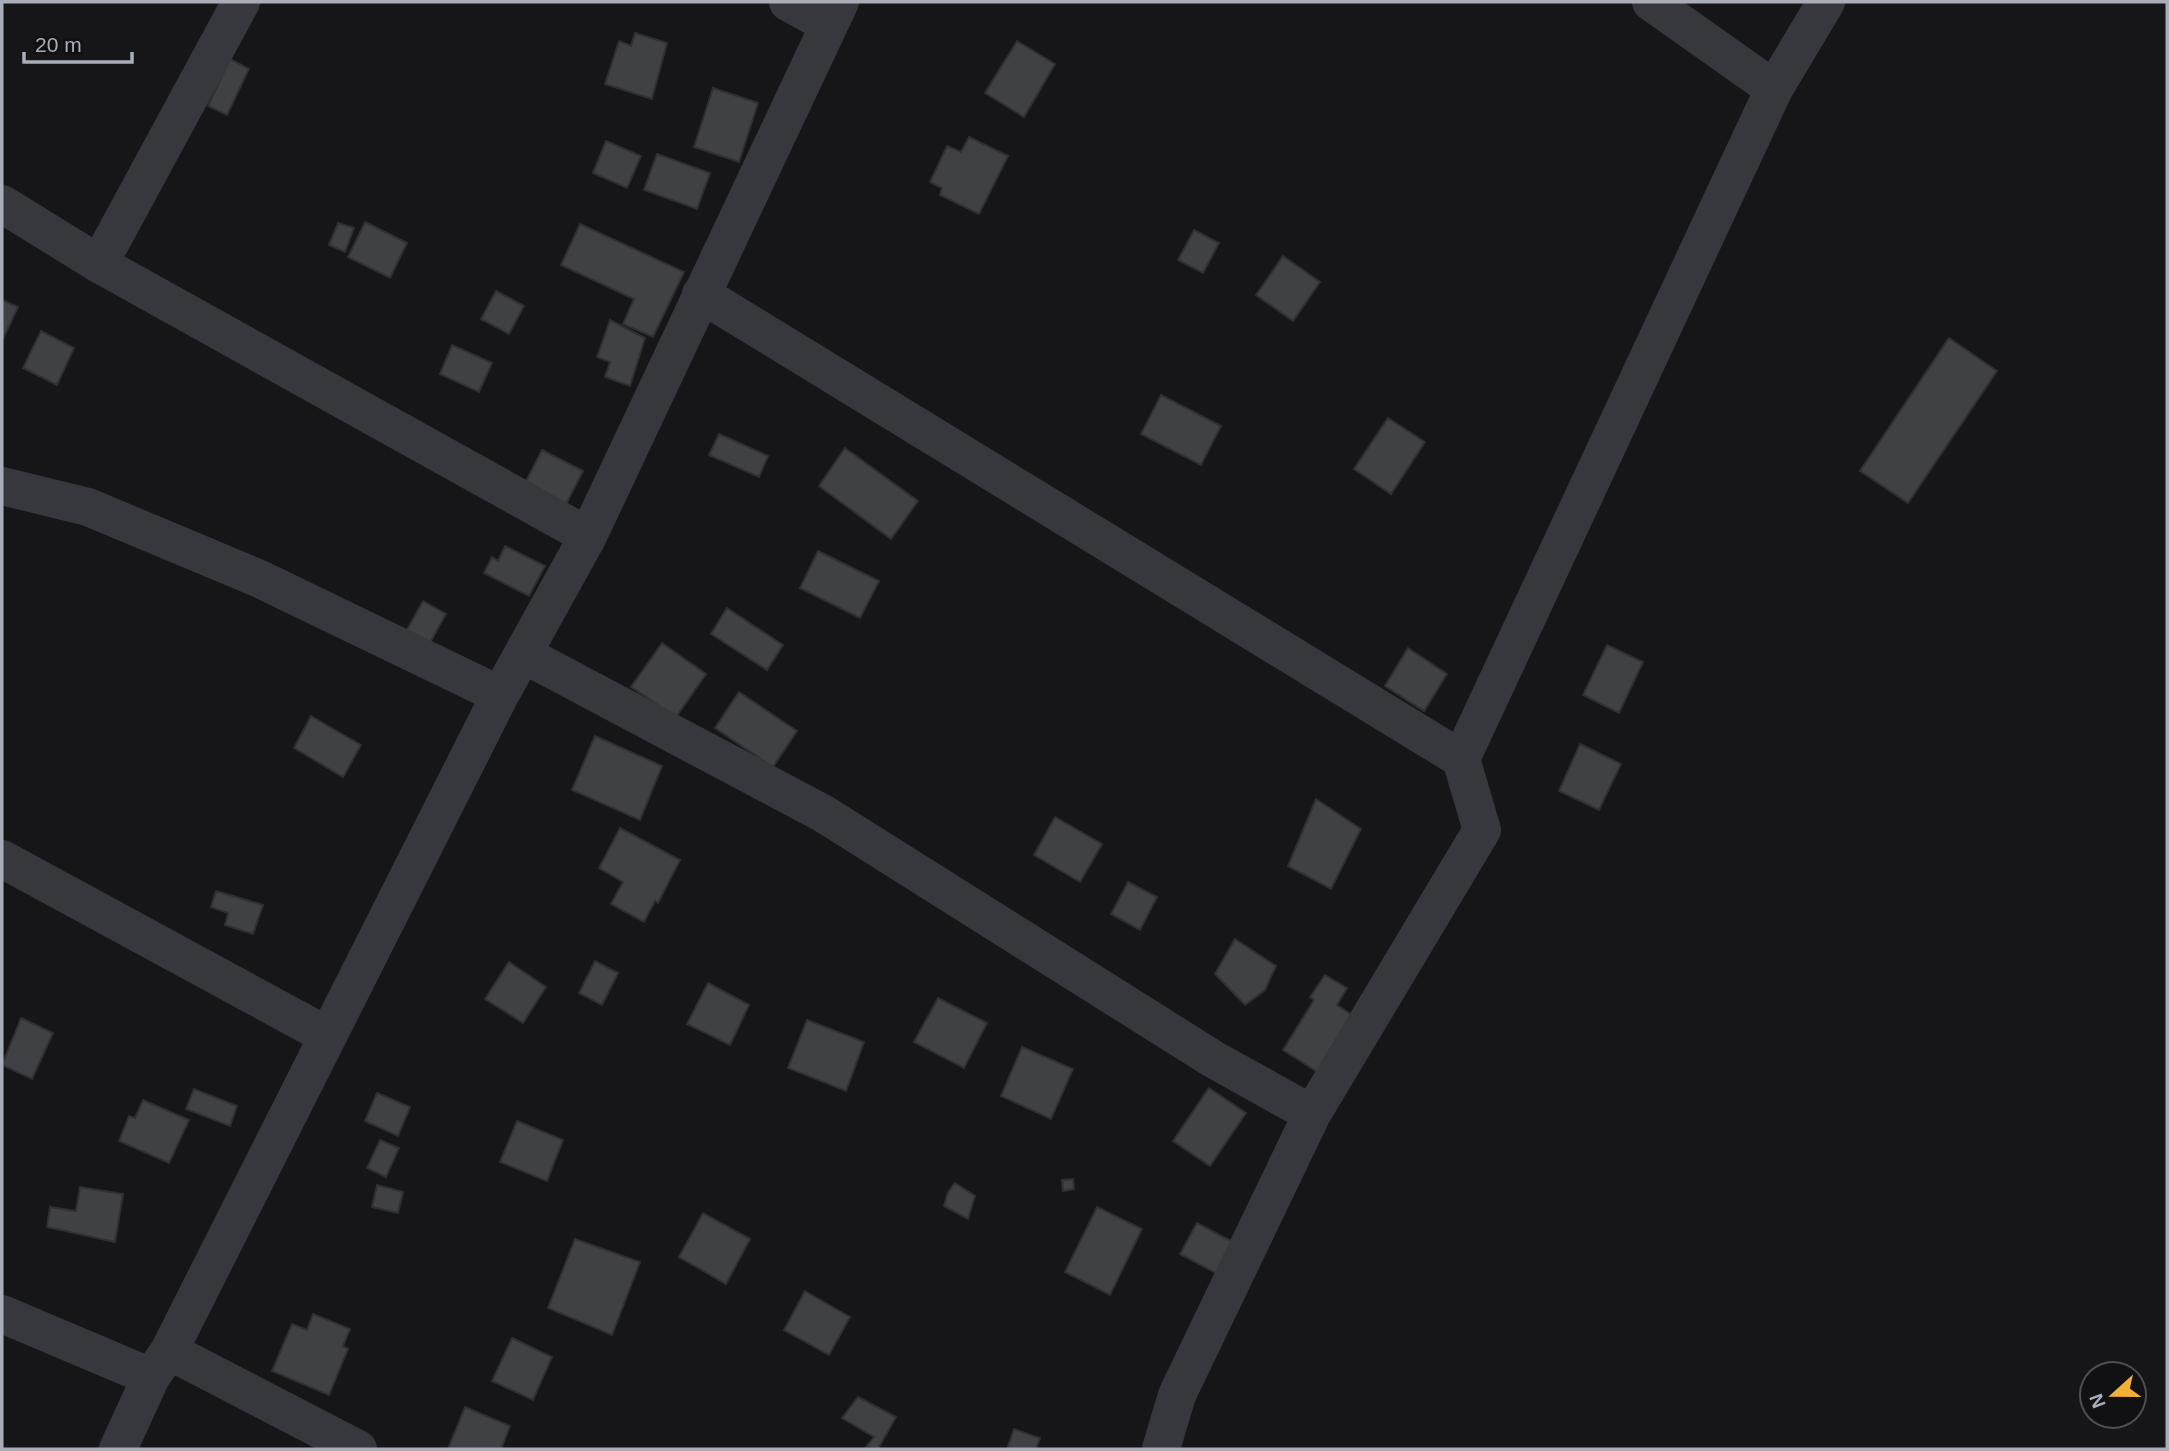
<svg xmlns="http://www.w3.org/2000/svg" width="2169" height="1451" font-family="Arial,sans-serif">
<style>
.building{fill:#404145;stroke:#303034;stroke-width:2}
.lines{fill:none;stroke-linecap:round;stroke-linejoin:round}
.minor{stroke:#37383d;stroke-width:38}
</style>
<rect width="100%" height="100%" fill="#161618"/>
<path class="building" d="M635,33l32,10 -15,56 -47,-15 14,-43 12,5z
M1017,41l38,23 -31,53 -39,-24z
M230,59l19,10 -22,46 -19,-9z
M713,88l45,15 -19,59 -45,-15z
M969,137l39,19 -29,58 -39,-19 2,-7 -12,-6 17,-36 14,6z
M606,141l35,15 -14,32 -34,-15z
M657,154l53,19 -13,36 -53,-19z
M365,222l42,21 -17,35 -42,-21z
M338,223l16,5 -9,24 -16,-7z
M580,224l104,48 -31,65 -30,-13 11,-25 -73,-34z
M1194,230l25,13 -16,30 -25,-13z
M1283,256l37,26 -27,39 -37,-26z
M496,291l28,15 -15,28 -28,-15z
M2,300l16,7 -16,34z
M610,320l35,18 -15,48 -25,-9 5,-15 -13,-5z
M41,331l33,17 -17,37 -34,-17z
M1949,338l48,33 -89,132 -48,-32z
M452,345l40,18 -13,29 -39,-18z
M1161,395l60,31 -20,39 -60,-31z
M1388,418l37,24 -34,52 -37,-25z
M719,434l49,22 -9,21 -50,-22z
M845,448l73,53 -27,38 -72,-53z
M542,450l41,21 -21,41 -41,-21z
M505,546l40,20 -16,30 -45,-23 8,-16 6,4z
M818,551l61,30 -19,37 -60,-30z
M423,601l23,13 -19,34 -23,-13z
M727,608l56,37 -16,25 -56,-36z
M662,643l44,31 -30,43 -45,-30z
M1607,645l36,17 -24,51 -36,-18z
M1408,648l39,26 -23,37 -39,-25z
M739,692l58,39 -24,36 -58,-39z
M311,716l50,29 -18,32 -49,-29z
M595,736l67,30 -22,54 -68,-30z
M1580,744l41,20 -22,46 -40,-19z
M1316,799l45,30 -30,60 -43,-23z
M1055,817l47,27 -22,38 -46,-27z
M620,828l60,32 -22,43 -3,-2 -11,21 -33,-18 12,-22 -24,-14z
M1128,882l29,15 -17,33 -29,-16z
M216,891l47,14 -10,29 -28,-9 3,-12 -17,-6z
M1235,939l41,27 -11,24 -20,15 -30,-31z
M595,961l23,12 -16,32 -23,-12z
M509,962l37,25 -23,36 -38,-24z
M1325,975l22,13 -10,17 33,22 -35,56 -52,-33 31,-50 -4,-3z
M708,983l41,22 -19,40 -43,-21z
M938,998l49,25 -23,45 -50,-26z
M21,1018l32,15 -21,46 -30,-14z
M807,1020l57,22 -18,49 -58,-23z
M1022,1047l51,22 -22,50 -50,-23z
M1209,1088l37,25 -36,53 -37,-25z
M194,1089l43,17 -7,20 -44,-17z
M377,1093l33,14 -12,29 -33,-15z
M143,1100l46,20 -20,43 -50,-22 10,-25 6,2z
M517,1121l46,19 -16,41 -47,-19z
M380,1140l19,8 -13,29 -19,-9z
M1073,1179l1,10 -11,2 -1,-11z
M955,1183l20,13 -7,23 -24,-13 4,-14z
M377,1185l26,7 -5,21 -26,-6z
M80,1187l43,7 -8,48 -68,-15 3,-20 26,4z
M1097,1207l45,22 -32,66 -45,-23z
M703,1213l47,26 -24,45 -47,-27z
M1197,1223l36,19 -17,31 -36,-19z
M575,1239l65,23 -28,73 -64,-27z
M805,1291l45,26 -21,38 -45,-25z
M313,1314l37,15 -7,17 5,3 -19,46 -57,-24 20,-47 15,6z
M512,1338l40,19 -19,43 -41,-19z
M858,1397l38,20 -18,32 -12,-2 8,-10 -32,-19z
M465,1407l45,19 -9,23h-53z
M1014,1429l26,9 -4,11h-29z"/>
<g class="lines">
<path class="minor" d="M788,2l40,22
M1774,89l52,-87
M2,204l97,60 489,272
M99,264l142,-262
M701,294l760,465
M2,486l86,21 172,72 240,116
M523,654l301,160 389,245 99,55
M2,859l326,177
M2,1314l149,63
M169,1351l189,98
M118,1449l33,-72 18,-26 331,-656 88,-159 252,-534
M1161,1449l16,-54 135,-281 170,-284 -21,-71 313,-670 -123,-87"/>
</g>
<rect width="2169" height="1451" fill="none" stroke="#a8adb8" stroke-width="7"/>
<g transform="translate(2113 1395) rotate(249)"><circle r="33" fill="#111113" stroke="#4d4f55" stroke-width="2"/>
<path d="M0-5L12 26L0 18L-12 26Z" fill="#f2b134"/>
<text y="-10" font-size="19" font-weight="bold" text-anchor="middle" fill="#a8adb8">N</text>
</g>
<path d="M24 52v10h108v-10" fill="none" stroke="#a8adb8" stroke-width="3.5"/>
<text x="35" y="52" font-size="21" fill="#a8adb8" stroke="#111113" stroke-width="5" paint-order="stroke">20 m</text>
</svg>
